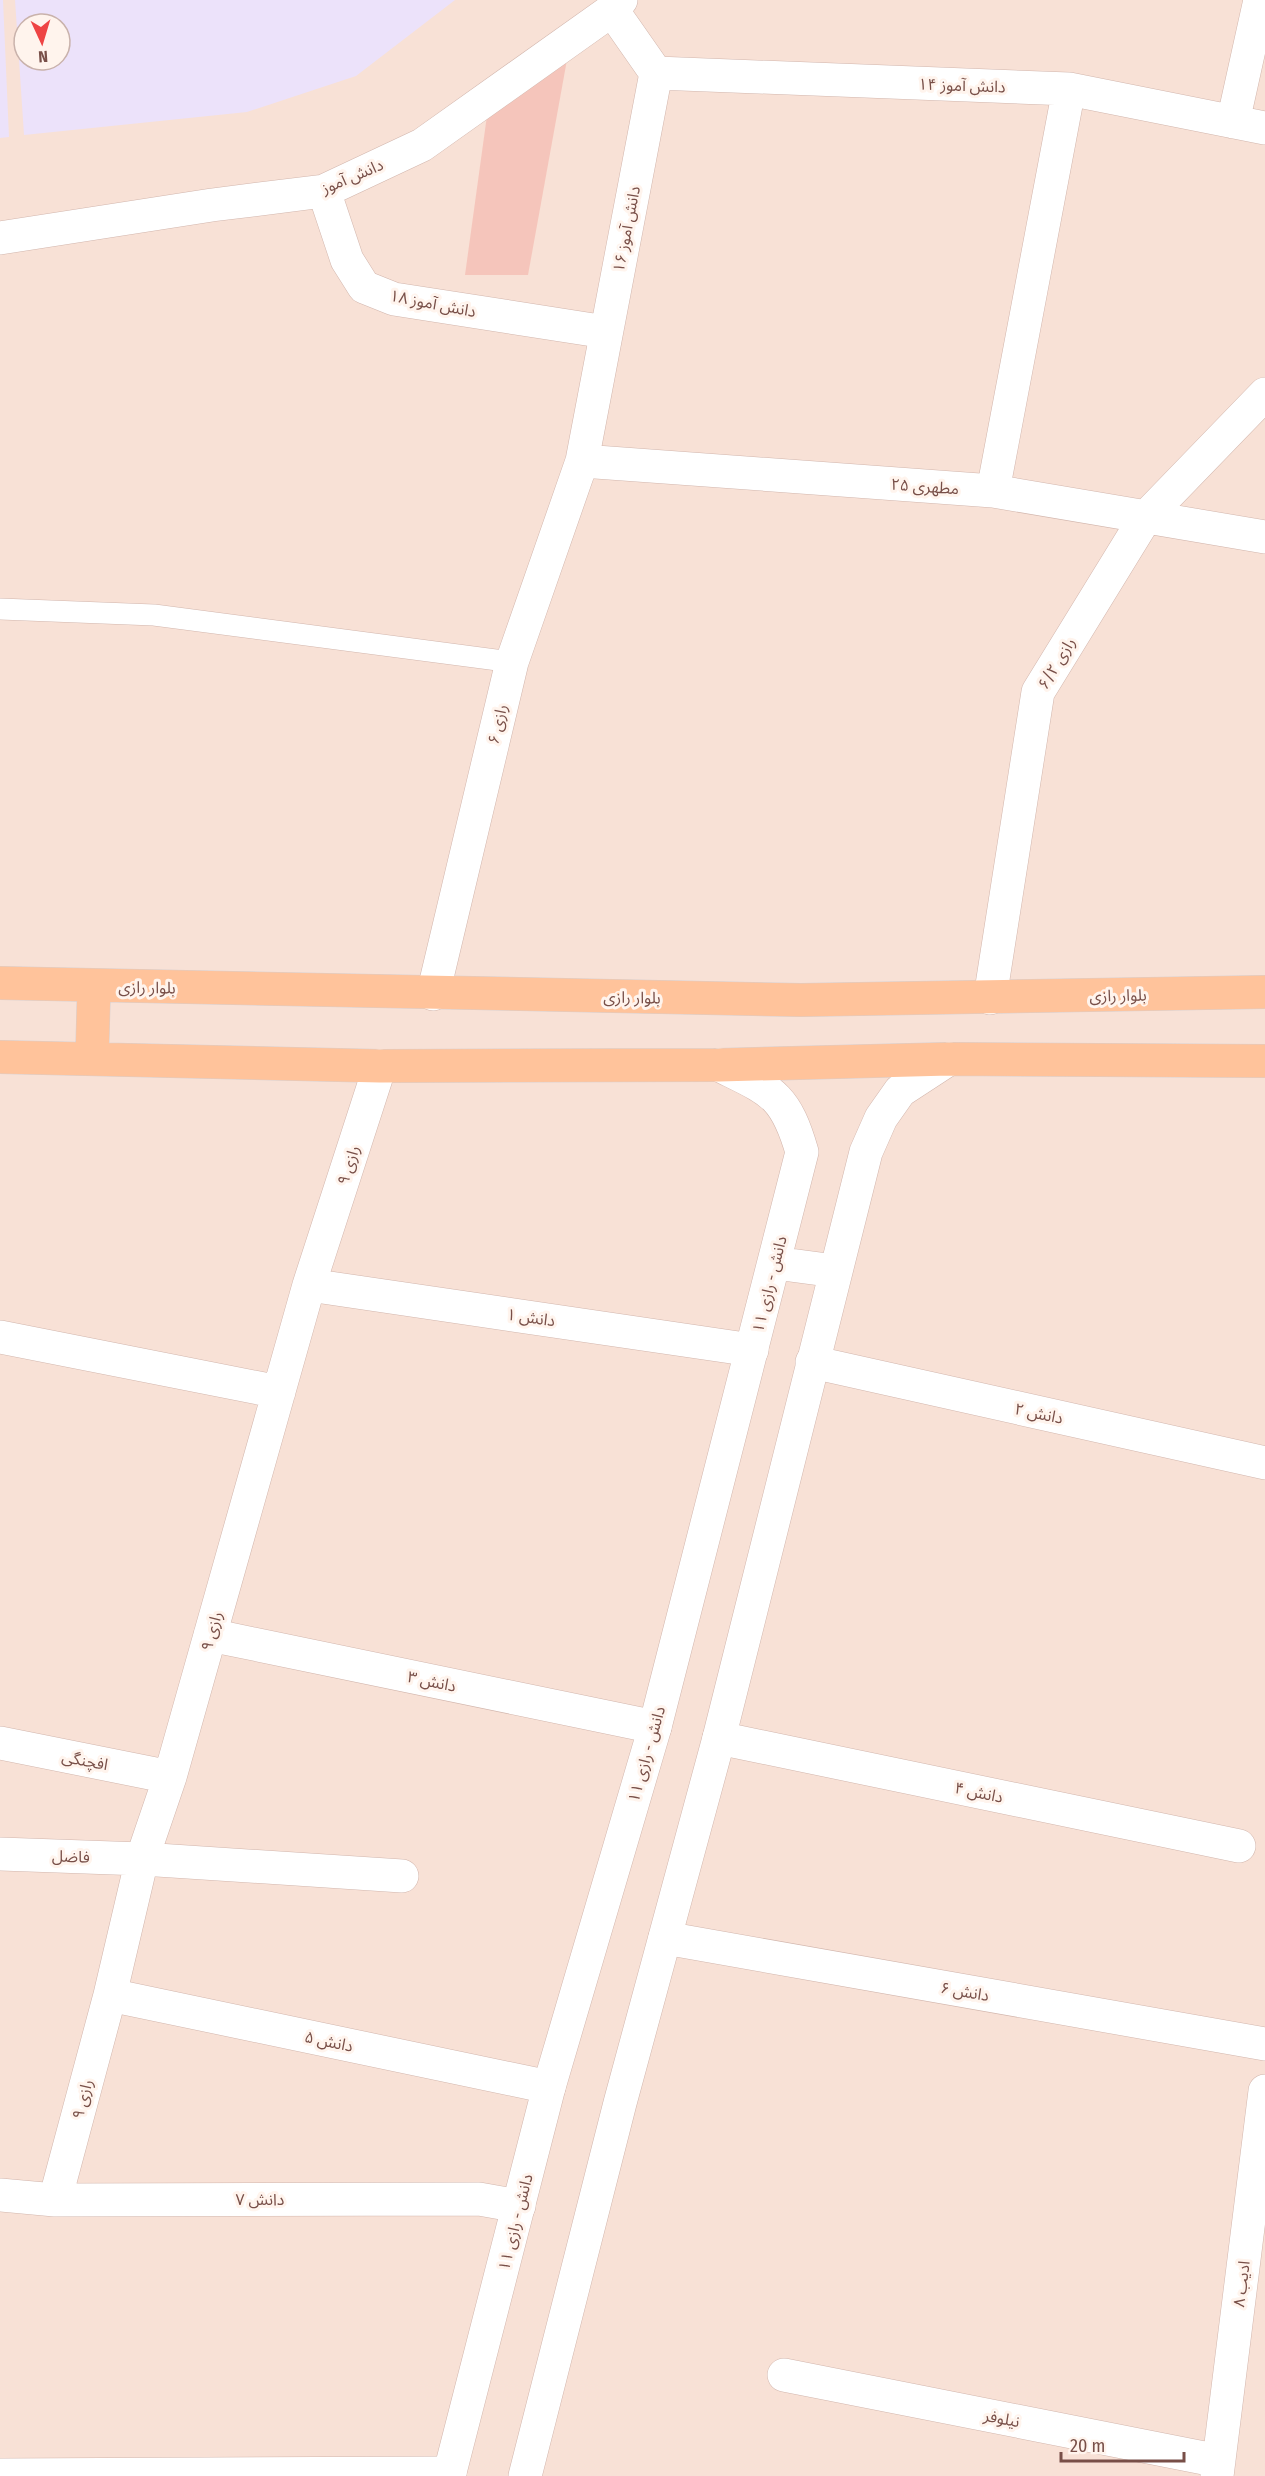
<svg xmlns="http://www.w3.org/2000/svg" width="1265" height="2476" font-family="'Fira Sans Condensed','Noto Sans Arabic',sans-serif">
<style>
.residential{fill:#f8e1d6;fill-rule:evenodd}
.education{fill:#ece2fa;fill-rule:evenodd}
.building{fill:#f5c5bb}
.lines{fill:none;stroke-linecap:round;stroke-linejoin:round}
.service-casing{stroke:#d2b6ad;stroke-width:22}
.minor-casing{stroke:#d2b6ad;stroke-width:34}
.tertiary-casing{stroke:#d2b6ad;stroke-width:34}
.primary-casing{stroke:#d9cecc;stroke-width:34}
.service{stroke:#fff;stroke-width:21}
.minor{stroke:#fff;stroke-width:33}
.tertiary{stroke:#fff;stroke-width:33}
.primary{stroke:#ffc39b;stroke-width:33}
.labels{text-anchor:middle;stroke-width:6;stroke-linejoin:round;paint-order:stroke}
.street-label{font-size:16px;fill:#784f48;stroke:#fff4ed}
</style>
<rect width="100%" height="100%" fill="#fdefe5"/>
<path class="residential" d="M0,0h1265v2476h-1265zM24,24h36v36h-36z"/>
<path class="education" d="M0,0h3l6,137 -9,1z
M15,0h440l-99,76 -109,36 -223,23zM24,24h36v36h-36z"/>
<path class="building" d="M572,32l-44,243h-63l24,-174z"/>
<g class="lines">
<g class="service-casing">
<path id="service" d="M0,609l154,6 358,47"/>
</g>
<g class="minor-casing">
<path id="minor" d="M656,73l413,16 196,39
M1233,122l27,-122
M324,191l23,69 17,27 30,12 212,33
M0,238l212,-33 112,-14 98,-46 190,-135 9,-10
M582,461l411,30 272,46
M993,491l76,-402
M433,994l79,-332 70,-201 74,-388 -44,-63
M990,998l48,-306 107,-174 120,-124
M309,1285l443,65
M0,1337l279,55
M812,1362l453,101
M210,1635l445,92
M719,1738l520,108
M0,1743l170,34
M0,1854l142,5 260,17
M665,1938l600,106
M110,1995l439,92
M0,2195l55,5 424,-1 40,7
M55,2200l55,-205 32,-136 28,-82 139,-492 71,-219
M784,2375l435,86
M0,2475l450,-2
M1217,2476l48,-385"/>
</g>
<g class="tertiary-casing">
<path id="tertiary" d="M775,1263l60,8
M449,2476l100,-389 106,-360 147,-575c-17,-59 -31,-61 -83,-87
M525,2476l95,-373 99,-365 147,-586 15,-34 19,-27 49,-32"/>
</g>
<g class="primary-casing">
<path id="primary" d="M0,983l801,17 464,-8
M0,1057l380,9 339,-1 230,-6 316,2
M92,1059l2,-73"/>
</g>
<use href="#service" class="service"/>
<use href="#minor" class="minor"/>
<use href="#tertiary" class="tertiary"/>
<use href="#primary" class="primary"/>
</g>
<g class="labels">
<g class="street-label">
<text transform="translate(962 85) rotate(2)" y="6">دانش آموز ۱۴</text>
<text transform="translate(352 176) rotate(-23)" y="6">دانش آموز</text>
<text transform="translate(626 229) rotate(-79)" y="6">دانش آموز ۱۶</text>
<text transform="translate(433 303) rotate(11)" y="6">دانش آموز ۱۸</text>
<text transform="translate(925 486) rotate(4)" y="6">مطهری ۲۵</text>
<text transform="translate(1056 663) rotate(-59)" y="6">رازی ۶/۲</text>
<text transform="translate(497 724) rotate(-77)" y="6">رازی ۶</text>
<text transform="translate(147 987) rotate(1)" y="6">بلوار رازی</text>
<text transform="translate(1118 995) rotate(-1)" y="6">بلوار رازی</text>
<text transform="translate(632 997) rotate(1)" y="6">بلوار رازی</text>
<text transform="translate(348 1165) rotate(-72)" y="6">رازی ۹</text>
<text transform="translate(769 1284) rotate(-76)" y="6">دانش - رازی ۱۱</text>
<text transform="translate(531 1317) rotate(8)" y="6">دانش ۱</text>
<text transform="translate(1039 1413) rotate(12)" y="6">دانش ۲</text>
<text transform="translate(211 1631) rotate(-74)" y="6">رازی ۹</text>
<text transform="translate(432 1681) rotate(12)" y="6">دانش ۳</text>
<text transform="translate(646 1754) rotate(-74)" y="6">دانش - رازی ۱۱</text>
<text transform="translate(85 1760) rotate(11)" y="6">افچنگی</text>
<text transform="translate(979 1792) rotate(12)" y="6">دانش ۴</text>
<text transform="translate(71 1856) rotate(2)" y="6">فاضل</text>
<text transform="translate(965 1991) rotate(10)" y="6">دانش ۶</text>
<text transform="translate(329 2041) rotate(12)" y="6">دانش ۵</text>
<text transform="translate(82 2099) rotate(-75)" y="6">رازی ۹</text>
<text x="260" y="2205">دانش ۷</text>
<text transform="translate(515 2222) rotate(-76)" y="6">دانش - رازی ۱۱</text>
<text transform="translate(1241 2284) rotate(-83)" y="6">ادیب ۸</text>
<text transform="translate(1002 2418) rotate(11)" y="6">نیلوفر</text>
</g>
</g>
<g transform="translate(42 42) rotate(176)"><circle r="28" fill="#fff4ed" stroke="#c9b2ab" stroke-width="1.5"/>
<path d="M0-4.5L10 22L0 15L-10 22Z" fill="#ee4444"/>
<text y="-9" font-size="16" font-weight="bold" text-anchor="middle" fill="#784f48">N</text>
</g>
<path d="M1061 2452v9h123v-9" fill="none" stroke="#784f48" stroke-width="3"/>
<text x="1070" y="2452" font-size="18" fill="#784f48" stroke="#fff4ed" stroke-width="4.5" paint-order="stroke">20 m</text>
</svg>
